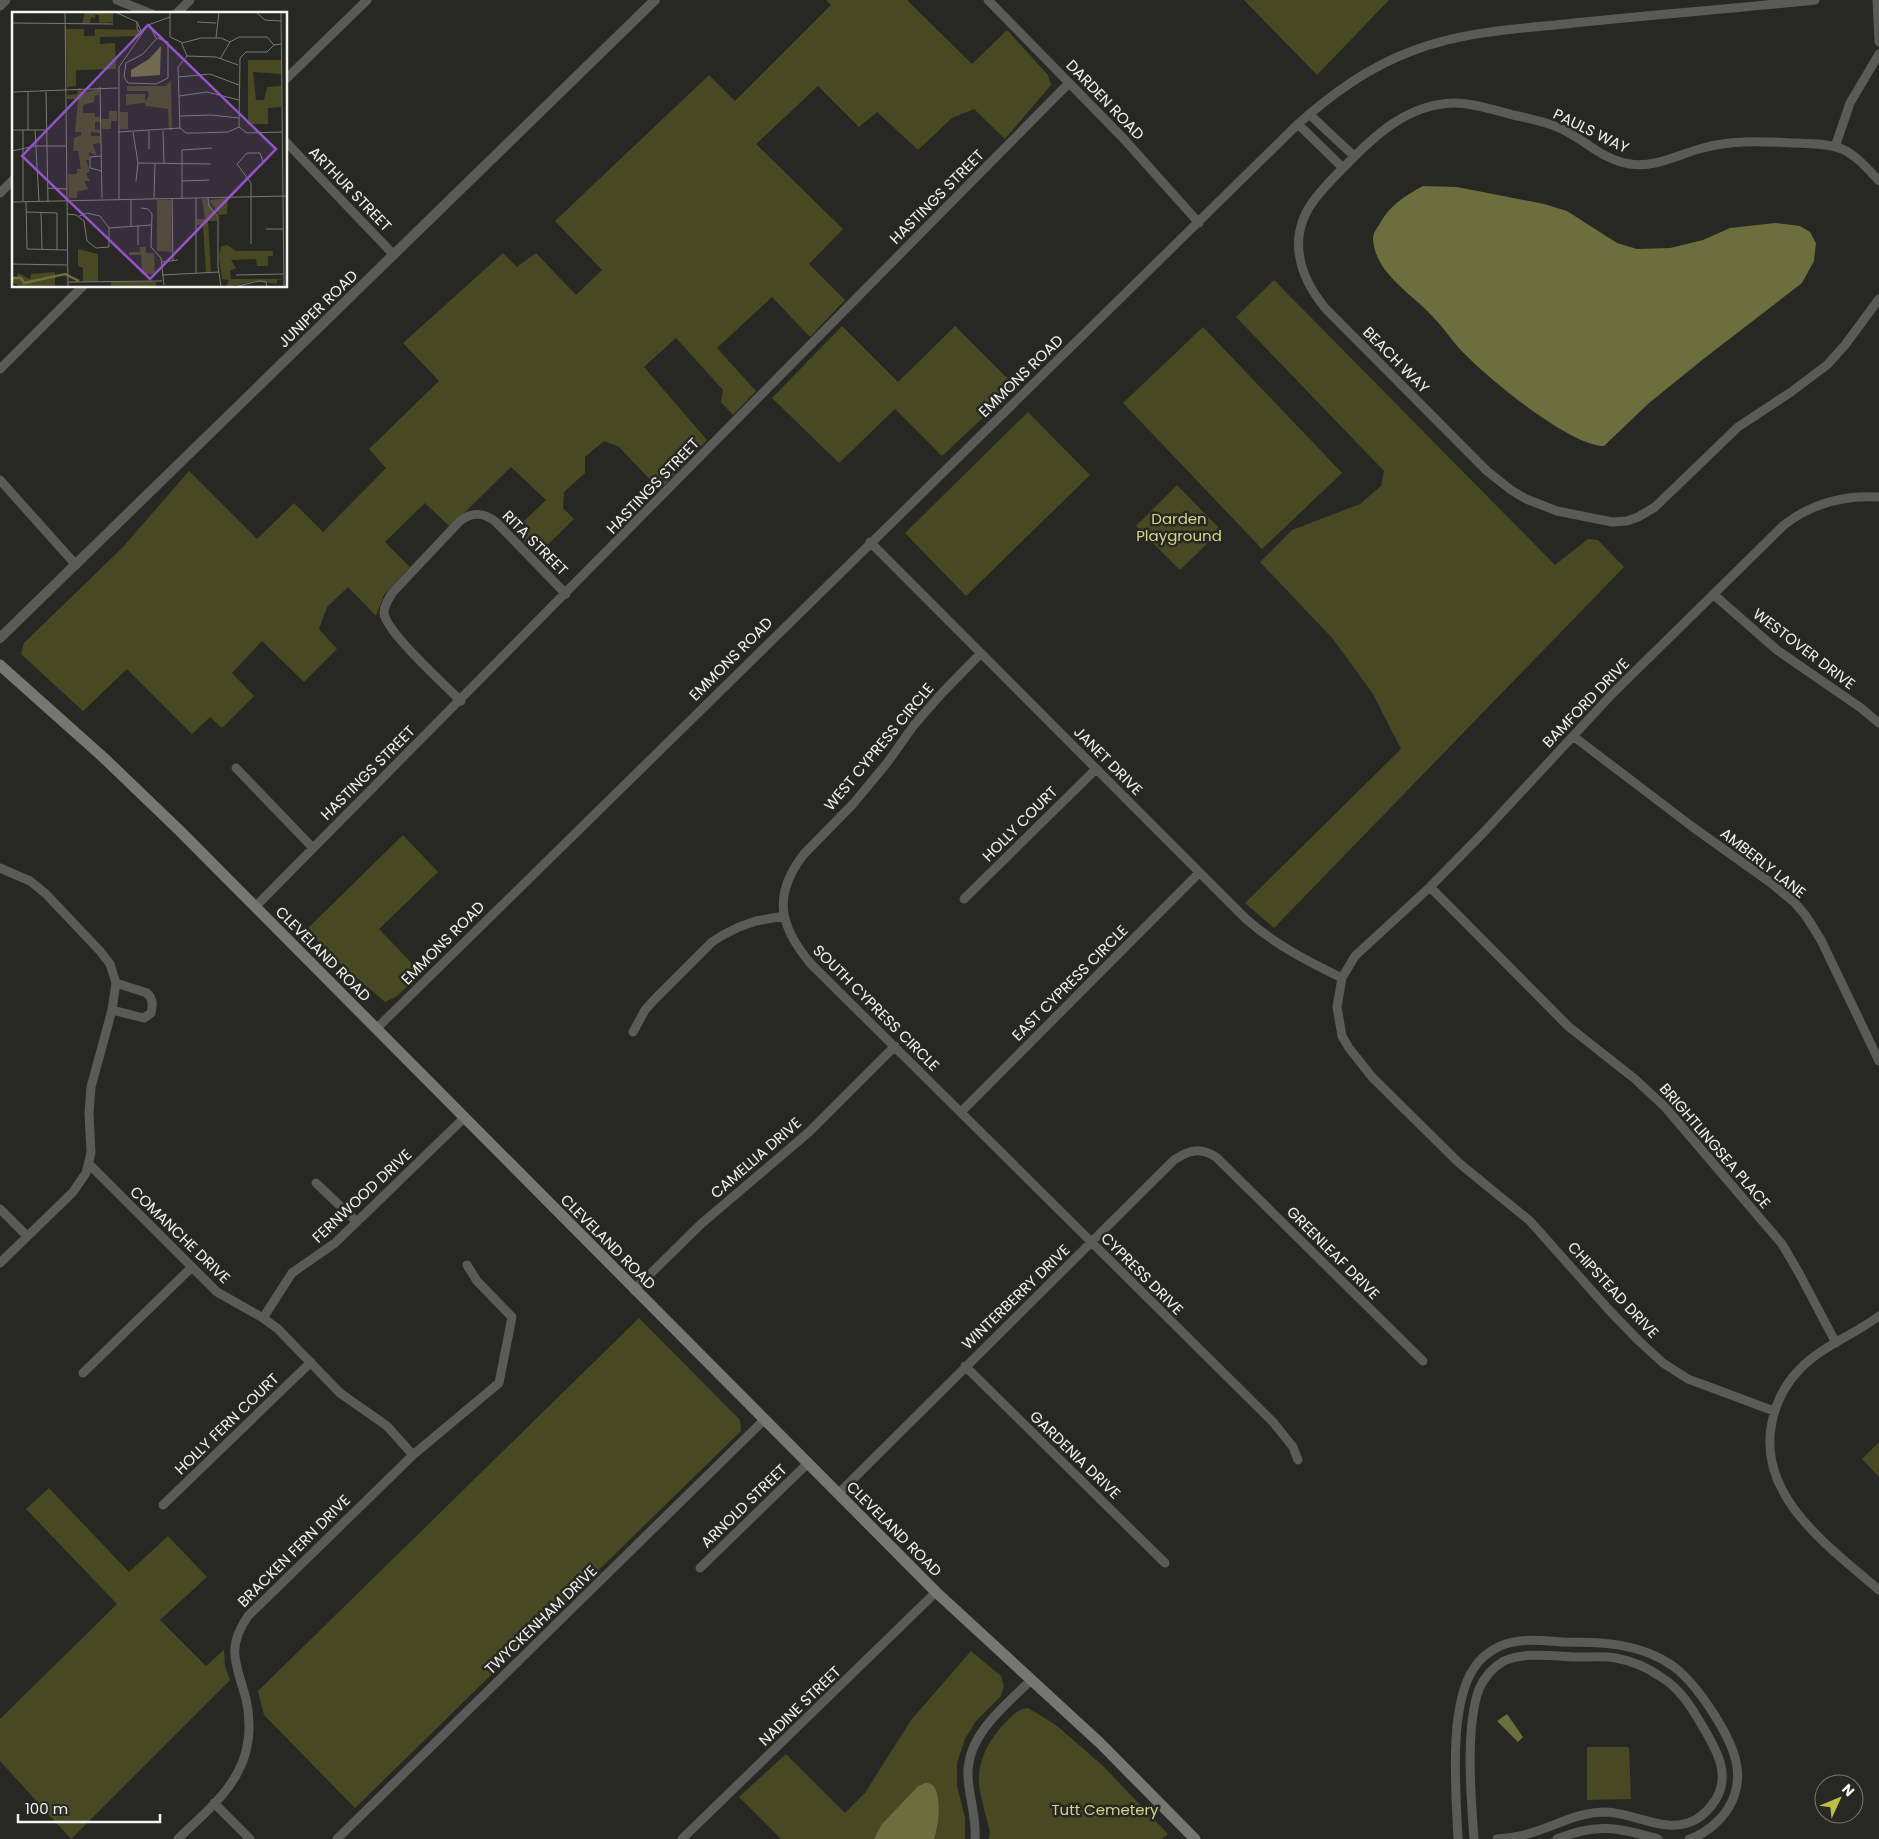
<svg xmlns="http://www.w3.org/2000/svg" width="1879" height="1839" font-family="Poppins,sans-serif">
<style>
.green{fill:#484923}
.water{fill:#6c6e3d}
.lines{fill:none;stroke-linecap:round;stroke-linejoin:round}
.minor{stroke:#5a5a58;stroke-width:9}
.tertiary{stroke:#5a5a58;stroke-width:10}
.secondary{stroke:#767673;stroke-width:11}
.labels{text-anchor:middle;stroke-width:5;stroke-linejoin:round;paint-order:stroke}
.street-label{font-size:15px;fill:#f3f3f0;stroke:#272723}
.park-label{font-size:15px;fill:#d3d789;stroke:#272723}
.inset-river{fill:none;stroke:#6c6e3d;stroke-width:2.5}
.inset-road{fill:none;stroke:#797975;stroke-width:1}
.view{fill:#9354c9;fill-opacity:0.15;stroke:#9354c9;stroke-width:2.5}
.inset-edge{fill:none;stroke:#f3f3f0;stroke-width:2.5}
</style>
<rect width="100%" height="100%" fill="#272723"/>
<path class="green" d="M826,0h81l65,64 35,-34 41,45 3,10 -46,54 -31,-30 -22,9 -34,32 -41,-38 -18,15 -41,-41 -62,58 87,85 -34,35 36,36 -35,37 -38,-40 -55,51 39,43 -23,24 -12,-13 2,-12 -47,-52 -32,29 63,73 -47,50 -41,-43 -15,-6 -19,16v16l-21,19 -1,16 11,11 -37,36 -23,-24 32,-31 -35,-33 -61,60 -25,-24 -40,39 25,25 -26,28 -8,21 -28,-29 -21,20 -8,22 18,20 -33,33 -42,-41 -30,32 22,23 -32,32 -12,-11 -18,17 -65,-65 -44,42 -62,-57 3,-11 99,-96 66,-76 68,68 37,-36 29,29 63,-64 -17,-19 70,-68 -36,-38 100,-90 14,14 19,-14 40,42 26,-25 -47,-49 154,-146 26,26 96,-96z
M1244,0h145l-72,75z
M1274,280l281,285 33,-26 10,1 26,27 -350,361 -29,-25 156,-154 -28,-55 -40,-55 -73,-77 32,-32 68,-26 21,-18 3,-15 -148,-154z
M842,326l56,56 57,-56 61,61 -74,69 -47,-47 -56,54 -67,-65z
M1203,327l139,146 -80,76 -139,-146z
M1028,412l62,63 -124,121 -61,-63z
M1177,485l44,45 -41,40 -44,-44z
M403,835l35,37 -59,57 42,44 -24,23 -12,6 -43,-37 -36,-35z
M639,1318l101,102 1,11 -386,377 -91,-93 -6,-24z
M1879,1442v35l-17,-18z
M49,1488l80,84 39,-36 39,41 -47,43 46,46 18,-16 1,16 5,14 -159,159 -71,-78v-42l117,-115 -91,-95z
M971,1651l30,25 3,10 -3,10 -25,25 -11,18 -8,24v23l8,32v21h-31c7,-16 4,-35 1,-52l-10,-4 -7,3 -37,39 -7,14h-93l-42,-42 47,-43 59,59 20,-20 46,-73z
M1028,1708l28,17 47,41 65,68 -6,5h-173l1,-7c-3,-14 -12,-42 -11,-54 0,-20 11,-39 24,-53 8,-8 14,-16 25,-17z
M1587,1747h42l2,52 -44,1z"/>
<path class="water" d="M1423,186l34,1 87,17 23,7 50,32 20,6 33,-1 33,-8 27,-12 45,-5 25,3 10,6 6,11 -2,18 -12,22 -96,74 -57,46 -45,43c-34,1 -122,-72 -146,-99 -8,-9 -15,-20 -24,-29 -21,-24 -59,-44 -61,-79 0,-5 3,-10 6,-14 10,-19 25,-29 44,-39z
M1507,1714l16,23 -5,5 -21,-21z
M925,1783c4,0 8,1 10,5 6,11 4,40 -1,51h-60l7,-14 37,-39z"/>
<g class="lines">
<path class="minor" d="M117,0l35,14
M988,0l135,138 76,85
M1877,0l2,42
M0,6l6,-6
M176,14l14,-14
M286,79l81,-79
M1309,114l45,42
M1298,124l45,44
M286,142l108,113
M1835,147l15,-44 29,-49
M1879,181c-10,-11 -23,-26 -37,-32 -14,-6 -30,-5 -45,-6 -31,-1 -63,-4 -94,5 -24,6 -47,20 -73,16 -29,-4 -47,-27 -73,-37 -14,-6 -30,-9 -44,-12 -19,-5 -39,-12 -59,-12 -46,1 -79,32 -108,62 -11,11 -22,22 -31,34 -29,37 -16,78 11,110l161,162 24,19 15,9 31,12 55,11 15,-1 11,-4 17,-10 83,-80 53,-35 36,-27 18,-20 34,-46
M0,193l14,-14
M0,369l83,-83
M0,480l76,85
M870,542l376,377c30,26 61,42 96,59
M1713,594l64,56 84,58 18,15
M981,653l-39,40 -28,32 -27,38 -34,41 -49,50c-32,41 -25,72 7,110l462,458 20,25 5,13
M461,701c-16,-16 -75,-69 -77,-88 0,-8 5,-15 9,-21l67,-71c13,-10 24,-8 36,1l70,72
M1573,736l121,92 77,55 24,20 11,13 15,24 58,121
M236,768l77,80
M0,868l30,13 15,12 55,58 10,13 6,19 -4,27 -21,77 -2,26 2,40 -5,20 -13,19 -73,71
M1430,887l139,140 66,52 30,28 117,137 17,29 37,70
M964,899l132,-130
M255,907l814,-824
M112,1010l32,8 7,-5c2,-8 2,-14 -4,-20l-31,-10
M376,1029l922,-905c35,-31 71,-57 114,-73 49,-19 102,-22 153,-27 83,-9 167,-15 250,-24
M633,1032l12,-22 9,-10 58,-58 11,-7 16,-8 17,-6 28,-5
M961,1112l238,-239
M90,1165l127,127 46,26 15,11 62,64 47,33 26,29
M316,1183l41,39
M0,1209l27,27
M634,1290l67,-66 108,-92 86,-86
M1879,1316c-25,19 -57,30 -79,53 -15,15 -24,33 -28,53 -16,75 59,126 107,168
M263,1318l29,-45 43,-30 129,-125
M965,1366l200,197
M83,1373l109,-106
M1774,1411l-86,-32 -25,-16 -24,-22 -30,-31 -79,-89 -71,-58 -87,-86 -23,-29 -7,-12 -5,-29 5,-29 13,-22 75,-69 53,-54 130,-140 171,-168c28,-22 60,-30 95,-28
M838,1494l336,-334c15,-10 26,-13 42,-3l207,204
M163,1505l148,-143
M700,1568l107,-104
M214,1803l36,36
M178,1839c23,-23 52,-45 64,-76 8,-19 9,-43 4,-64 -9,-34 -21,-50 2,-83l165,-161 86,-72 13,-66 -35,-36 -10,-16
M337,1839l427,-419
M682,1839l254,-247
M975,1839c2,-24 -8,-46 -7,-69 2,-38 39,-66 63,-90
M1458,1839c-2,-46 -10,-133 16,-171 6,-10 16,-17 26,-22 20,-9 43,-5 64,-4 39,0 76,1 109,24 24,18 60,71 64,101 3,19 -4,38 -17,52 -9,9 -19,17 -31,20
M1474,1839c-3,-41 -9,-111 5,-150 5,-11 14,-22 25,-28 22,-10 54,-4 79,-4 11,0 23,-1 33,1 17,3 32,10 45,19 18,11 29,28 39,45 14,24 32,50 16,77 -5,8 -12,16 -21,21 -29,15 -59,-7 -89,-8 -28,0 -46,12 -72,20 -12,4 -24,6 -37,7
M1557,1839c41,-17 61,-11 101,0"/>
<path class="tertiary" d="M0,638l655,-638"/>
<path class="secondary" d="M0,665l104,93 76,73 756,761 164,151 95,96"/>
</g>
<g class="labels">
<g class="street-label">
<text transform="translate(1105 100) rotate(46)" y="5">DARDEN ROAD</text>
<text transform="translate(1591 131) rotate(26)" y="5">PAULS WAY</text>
<text transform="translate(350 189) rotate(46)" y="5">ARTHUR STREET</text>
<text transform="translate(937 197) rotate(-45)" y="5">HASTINGS STREET</text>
<text transform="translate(318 309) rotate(-44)" y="5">JUNIPER ROAD</text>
<text transform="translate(1396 360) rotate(45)" y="5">BEACH WAY</text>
<text transform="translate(1021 376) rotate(-44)" y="5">EMMONS ROAD</text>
<text transform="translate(653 486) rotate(-46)" y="5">HASTINGS STREET</text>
<text transform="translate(535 543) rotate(45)" y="5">RITA STREET</text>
<text transform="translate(1804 649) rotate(37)" y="5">WESTOVER DRIVE</text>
<text transform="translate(731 659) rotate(-45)" y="5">EMMONS ROAD</text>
<text transform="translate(1586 703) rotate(-46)" y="5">BAMFORD DRIVE</text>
<text transform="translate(879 747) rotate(-50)" y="5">WEST CYPRESS CIRCLE</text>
<text transform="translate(1108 761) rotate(45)" y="5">JANET DRIVE</text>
<text transform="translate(368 773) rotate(-45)" y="5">HASTINGS STREET</text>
<text transform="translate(1020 824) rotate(-45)" y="5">HOLLY COURT</text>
<text transform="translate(1763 863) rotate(38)" y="5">AMBERLY LANE</text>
<text transform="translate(443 943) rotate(-45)" y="5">EMMONS ROAD</text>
<text transform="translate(323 954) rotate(45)" y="5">CLEVELAND ROAD</text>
<text transform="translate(1070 983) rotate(-45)" y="5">EAST CYPRESS CIRCLE</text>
<text transform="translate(876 1008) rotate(45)" y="5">SOUTH CYPRESS CIRCLE</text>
<text transform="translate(1715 1146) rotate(49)" y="5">BRIGHTLINGSEA PLACE</text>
<text transform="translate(756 1158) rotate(-41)" y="5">CAMELLIA DRIVE</text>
<text transform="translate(362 1196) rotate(-43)" y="5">FERNWOOD DRIVE</text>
<text transform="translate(180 1235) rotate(44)" y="5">COMANCHE DRIVE</text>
<text transform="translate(608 1242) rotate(45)" y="5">CLEVELAND ROAD</text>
<text transform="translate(1333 1253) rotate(45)" y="5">GREENLEAF DRIVE</text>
<text transform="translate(1142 1274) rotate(45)" y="5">CYPRESS DRIVE</text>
<text transform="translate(1613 1290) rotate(47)" y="5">CHIPSTEAD DRIVE</text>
<text transform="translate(1016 1297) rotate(-44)" y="5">WINTERBERRY DRIVE</text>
<text transform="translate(227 1424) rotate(-44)" y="5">HOLLY FERN COURT</text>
<text transform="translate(1075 1455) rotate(44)" y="5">GARDENIA DRIVE</text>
<text transform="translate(744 1506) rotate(-44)" y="5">ARNOLD STREET</text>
<text transform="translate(894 1529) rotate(45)" y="5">CLEVELAND ROAD</text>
<text transform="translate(294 1551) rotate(-45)" y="5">BRACKEN FERN DRIVE</text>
<text transform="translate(541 1620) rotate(-44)" y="5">TWYCKENHAM DRIVE</text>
<text transform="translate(800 1706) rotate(-44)" y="5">NADINE STREET</text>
</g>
<g class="park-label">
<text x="1179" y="524">Darden<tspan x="1179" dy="17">Playground</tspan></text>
<text x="1105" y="1815">Tutt Cemetery</text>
</g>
</g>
<g transform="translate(12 12)">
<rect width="275" height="275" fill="#272723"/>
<path d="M73,0l28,1v9l-14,1v-8h-4v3l-4,-1 -1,6h-8zM54,17h18v7h11v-7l48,1 -5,6 -38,1v7l15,-1 1,26 -40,1v16l-9,1zM236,48h33v14l-28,-2 3,28h8l3,-13 14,-1v21l-13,1v16h-20zM159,69l1,49h-3l-1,-21 -22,-3 -1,-3 -19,2v-11h19v8l4,-7 -1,-4h-21v-5h39zM66,76h3l1,5 17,-4v6l-4,1 -1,6 -11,3v8h12v4h5v5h-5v7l5,1v3l-9,-1v4h9l1,7 -8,1 4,12 -8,-4v8h-3l4,11 -4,3 4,7h-6l4,8 -11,3v6h-8l-1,-24h9v-5h4l-3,-18h-5l1,-13 7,-3v-3h-6l3,-33h-11v-4l10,-1zM97,99h8v10h-6v8h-9l-1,-10h8zM108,100h8v17h-8zM216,186l-1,16 -8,1 -10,-15zM190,187h5l10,17v5h-9l3,51h-5l-3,-47h-6v-6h8zM145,188h14l1,52 -15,-1zM215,233l9,6h37v5h-5v10h-11l-1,-7 -25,1 5,8 -6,3 1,8h52l-6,1v4l-21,-3 -30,6 3,-7 -7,-1 -3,-22 2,-11zM128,235h6v6h8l1,21h-13l-1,-19h-12v-3h11zM66,237l20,5v27h-15v-13l-5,-2zM43,260v15h-34l-9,-5v-6l5,1 1,-4 12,6 1,-5zM99,270h45v5h-45z" fill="#484923"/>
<path d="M149,34l-1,29 -29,2v-7l18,-11z" fill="#6c6e3d"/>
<path class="inset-river" d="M0,266h9l3,5 41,-9 14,7"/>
<path class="inset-road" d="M53,0l3,275M103,0l22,10M158,0v25l11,5 6,14M244,0l9,8 16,1M269,0l2,184M185,10l19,1M0,11l101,1M137,12l7,14M129,22l-4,-5v-7l5,11M145,26l11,4v36l-12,6 -28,-1 -4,-6 2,-14 17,-9zM204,26l3,-26M170,31l19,-5h20l9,4M175,44l29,1 22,8M208,47l10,-17 9,-5h28l7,8M166,65l32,-3 29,11M88,75l2,112M0,80l106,-4M16,80v38M34,80l2,110M167,84l28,-4 32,8M168,104l31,-1 28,3M227,115l1,-69 6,-6h21l7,-7 7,-1M227,115l8,6 35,-1M168,116l-2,-61 9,-11M168,116l6,5h12l30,-1 11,-5M0,118h35M11,118v71M23,118l4,71M137,119v18M151,119l1,33M106,120l62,-4M121,120l5,31M0,139l23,-5h31M89,144l-11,1v11l12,3M126,151l73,1M238,165l13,-15 -3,-9h-13l-10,11 14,19v61M124,169l2,-18M170,169l27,-1M36,176l19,1M271,184l1,91M142,186l1,-34M160,186l1,63M170,186v-48l30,-2M184,186v75M196,186l1,8 9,10v50l3,21M107,187v-132l29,-42 22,-8M119,188v26M0,190l275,-6M14,190l1,47 40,1M129,196l7,1 4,5 -1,33 10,11 3,27M14,200l31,1v37M29,200l1,37M55,202l9,1 8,6 3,20 9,7 13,-1v-19M67,204l8,-3 13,3M88,204l9,12M126,214v19M97,216l42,-3M254,217h18M150,250l16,-2M0,252l55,1M150,263l57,-3M224,263l48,-1M56,270l94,-1M222,275l25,-6 7,1 1,5"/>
<path class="view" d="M136,13l128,124 -126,130 -128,-123z"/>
<rect width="275" height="275" class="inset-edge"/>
</g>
<g transform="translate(1839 1799) rotate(46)"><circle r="24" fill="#272723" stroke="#797975"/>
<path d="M0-4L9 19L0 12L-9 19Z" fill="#bcbf43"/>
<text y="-8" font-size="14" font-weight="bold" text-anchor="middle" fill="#f3f3f0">N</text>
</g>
<path d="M18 1814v8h142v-8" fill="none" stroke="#f3f3f0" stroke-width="2.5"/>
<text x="25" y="1814" font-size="15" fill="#f3f3f0" stroke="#272723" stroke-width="4" paint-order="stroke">100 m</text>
</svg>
